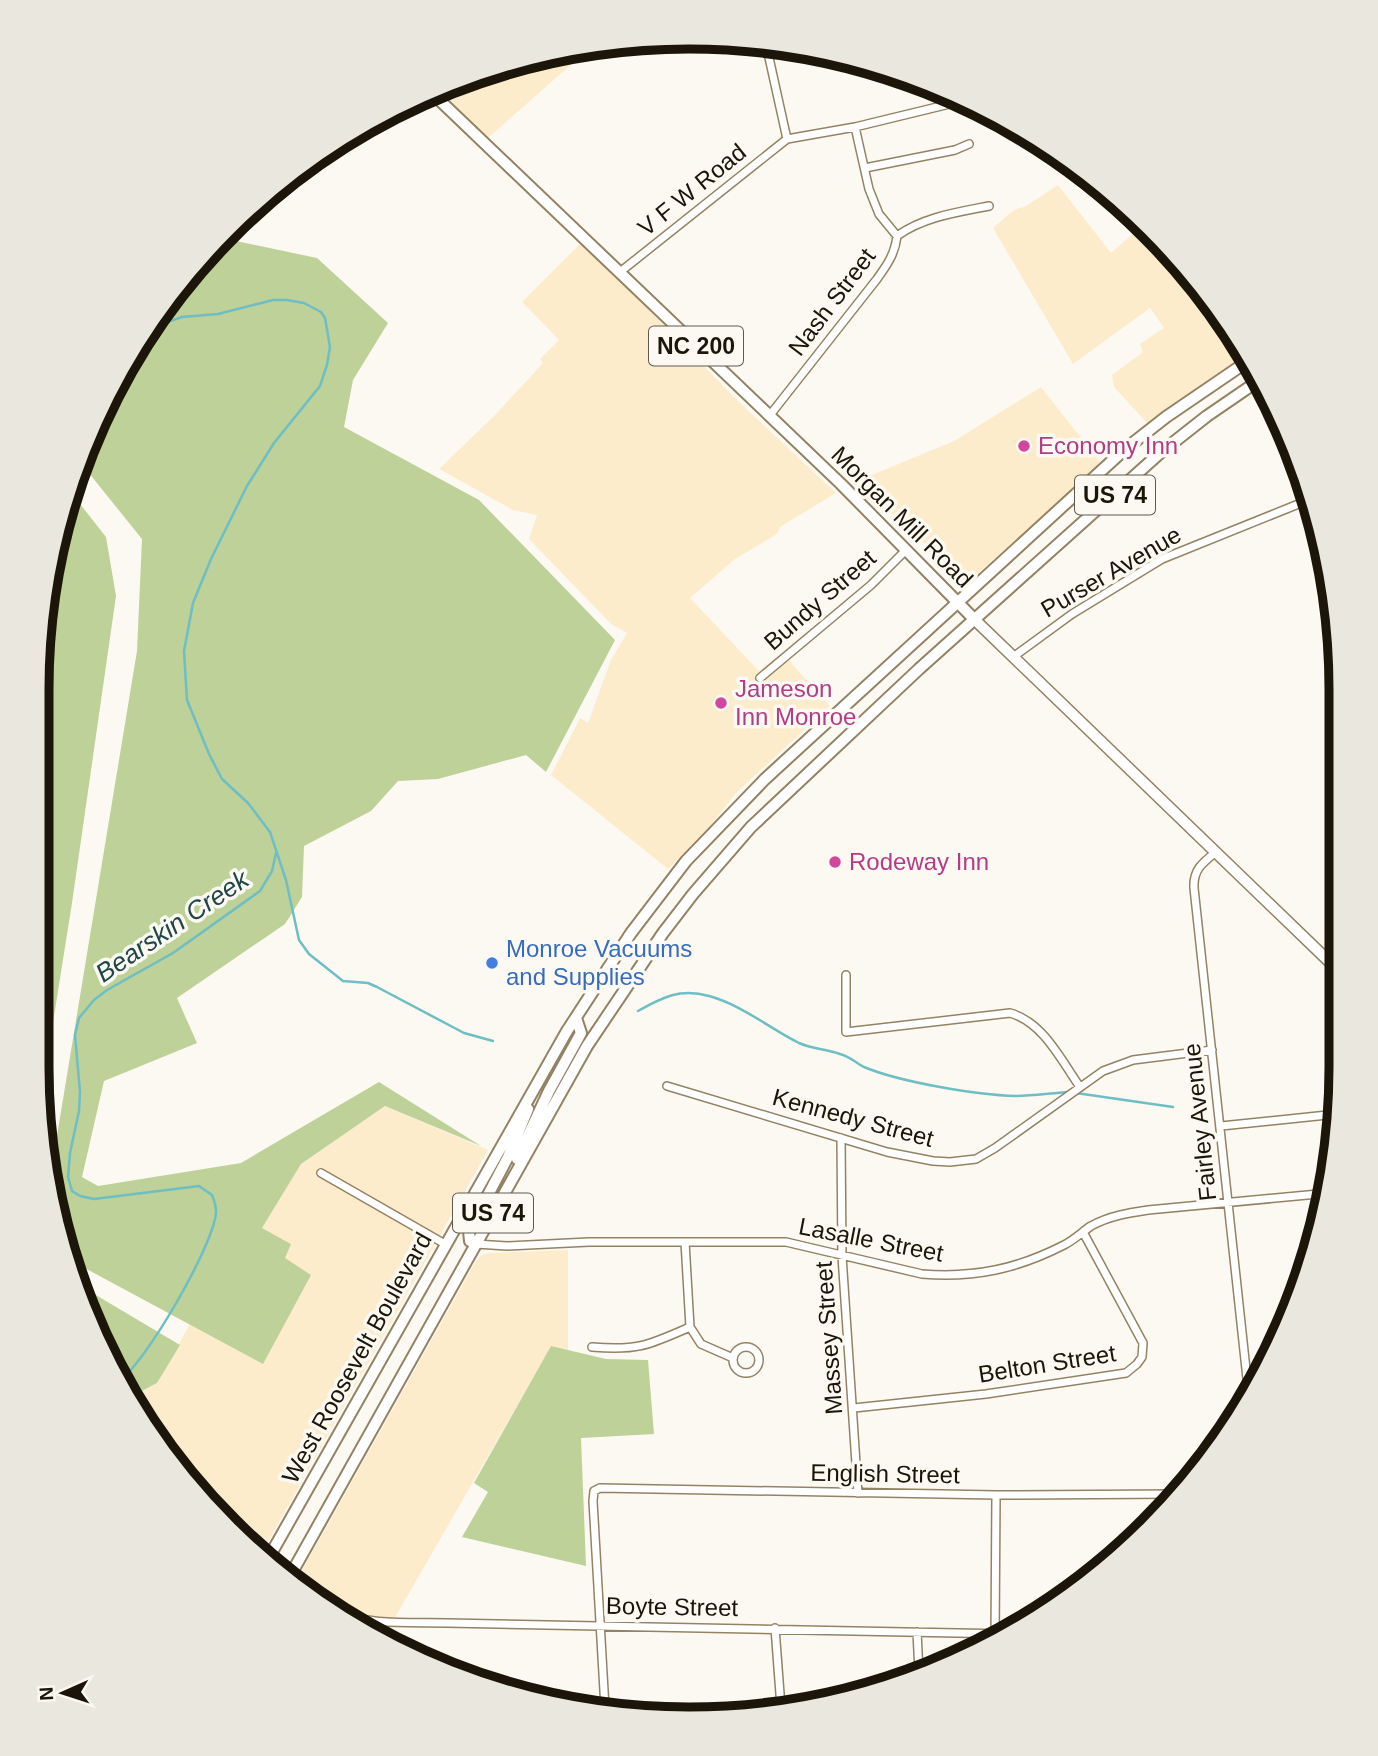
<svg xmlns="http://www.w3.org/2000/svg" width="1378" height="1756" font-family="Arial,sans-serif">
<style>
.built{fill:#fdeccc}
.forest{fill:#bdd198}
.lines{fill:none;stroke-linecap:round;stroke-linejoin:round}
.stream{stroke:#6ebec4;stroke-width:2.5}
.minor-casing{stroke:#938364;stroke-width:10}
.secondary-casing{stroke:#938364;stroke-width:13}
.primary-casing{stroke:#938364;stroke-width:14}
.trunk-casing{stroke:#938364;stroke-width:14}
.minor{stroke:#fff;stroke-width:7}
.secondary{stroke:#fff;stroke-width:10}
.primary{stroke:#fff;stroke-width:10}
.trunk{stroke:#fff;stroke-width:10}
.hotel-dot{fill:#d1479c;stroke:#fcf9f2;stroke-width:2.5}
.shop-dot{fill:#3f7fe0;stroke:#fcf9f2;stroke-width:2.5}
.labels{text-anchor:middle;stroke-width:7;stroke-linejoin:round;paint-order:stroke}
.shield{fill:#fcf9f2;stroke:#5f5a50;stroke-width:2}
.shield-label{font-size:23px;font-weight:bold;fill:#1c160a}
.street-label{font-size:24px;fill:#1c160a;stroke:#fcf9f2}
.hotel-label{font-size:24px;fill:#b23c85;stroke:#fcf9f2;text-anchor:start}
.shop-label{font-size:24px;fill:#366cbe;stroke:#fcf9f2;text-anchor:start}
.water-label{font-size:26px;font-style:italic;fill:#204649;stroke:#fcf9f2}
.rim{fill:none;stroke:#1c160a;stroke-width:9}
</style>
<rect width="100%" height="100%" fill="#fcf9f2"/>
<path class="built" d="M603,42l4,1 -15,3 -104,92 -50,-48 41,-18z
M1058,185l53,68 32,-28 36,34 69,95 -39,25 -61,45 -34,-37 -2,-12 31,-23 -3,-8 24,-16 -14,-20 -77,56 -80,-136 21,-18 12,-4z
M582,242l158,161 96,90 -56,34 -3,7 -42,25 -45,39 69,73 23,-18 48,53 -94,87 -25,32 -43,44 -117,-94 29,-57 8,5 23,-63 16,-27 -16,-9 -82,-85 8,-24 -24,-5 -74,-41 56,-54 48,-52 -3,-4 19,-19 -37,-38z
M1041,387l60,76 -89,81 -42,36h-7l-87,-81 -10,-12 1,-10 87,-36z
M385,1106l103,44 -227,404 -33,-26 -97,-126 5,-8 21,-11 33,-59 73,40 22,-107 6,-13 -29,-16 39,-64z
M568,1250v100l-17,-3 -169,293 -19,-8 -67,-51 180,-320 5,-5 7,-3z"/>
<path class="forest" d="M222,238l95,20 71,65 -35,57 -9,47 135,73 136,140 -69,132 -20,-17 -88,24 -40,2 -27,30 -67,35 -2,51 -17,27 -108,74 20,45 -93,38 -22,96 16,9 143,-23 138,-81 102,64 -96,-40 -84,58 -39,64 29,16 -6,14 26,17 -48,89 -195,-105 -9,-23 -8,-64 86,-521 5,-112 -62,-77 92,-170z
M69,490l37,47 10,59 -44,307 -31,195 -4,-31 1,-420z
M79,1285l101,60 -23,38 -21,11 -5,8 -7,-9z
M551,1346l55,13 42,1 6,74 -73,4 5,128 -124,-29 26,-45 -14,-9z"/>
<g class="lines">
<path class="stream" d="M153,327l29,-10 36,-3 55,-14h14l17,3 17,9 4,6 5,29 -3,18 -7,21 -46,57 -27,43 -36,73 -18,44 -9,48 3,49 22,54 13,25 26,24 22,29 16,48 13,60 10,14 34,27 25,2 9,4 87,46 29,8
M638,1011c25,-14 42,-23 71,-15 33,9 60,32 90,47 13,6 28,6 41,11 9,2 16,9 24,13 36,15 112,28 152,29 18,0 35,-3 53,-4
M1076,1093l97,14
M119,1381c26,-17 97,-139 97,-170 0,-5 -2,-11 -4,-16l-13,-9 -105,13 -14,-3 -8,-5 -4,-14 2,-24 9,-42 1,-19 -5,-57 4,-17 15,-18 13,-10 66,-37 87,-62 12,-20 4,-18"/>
<g class="minor-casing">
<path id="minor" d="M766,44l21,95
M865,168l90,-18 14,-6
M897,236c26,-19 61,-24 92,-30
M620,272l167,-133 68,-12 111,-27
M770,415l107,-136c10,-14 18,-25 20,-43l-18,-22 -10,-25 -14,-62
M1013,657l59,-43 90,-55 149,-60
M760,678l111,-93 34,-34
M1216,852c-14,11 -23,18 -22,36l55,509
M846,975v57l164,-19c33,9 51,47 70,74
M667,1086l220,66 46,9 17,1 26,-3 19,-11 108,-77 30,-11 79,-10
M1221,1126l116,-12
M841,1138l1,118 16,237
M321,1173l124,71
M685,1242l5,85 11,17 32,14
M476,1244l31,2 82,-4h197l136,32c53,4 95,-5 142,-29 10,-5 18,-13 27,-19 18,-10 37,-13 57,-16l181,-17
M592,1347c46,4 57,-2 98,-20
M733 1360a13 13 0 1 1 26 0a13 13 0 1 1-26 0Z
M854,1408l132,-14 140,-21 11,-9 5,-7 1,-14 -60,-111
M335,1611c35,15 76,11 113,12l562,11
M775,1628l6,79
M917,1632l2,40
M995,1640l1,-145
M605,1708l-12,-207 1,-10 6,-3 396,7 179,-1"/>
</g>
<g class="secondary-casing">
<path id="secondary" d="M975,620l366,353"/>
</g>
<g class="primary-casing">
<path id="primary" d="M432,93l409,391 134,136"/>
</g>
<g class="trunk-casing">
<path id="trunk" d="M517,1159l32,-68 32,-58 -5,-15
M476,1244l-6,-3 -1,-10 39,-74 20,-48
M268,1559l299,-528 64,-98 55,-72 79,-82 359,-329 42,-33 85,-58
M290,1576l297,-530 76,-113 30,-39 58,-67 168,-158 241,-216 47,-37 54,-37"/>
</g>
<use href="#minor" class="minor"/>
<use href="#secondary" class="secondary"/>
<use href="#primary" class="primary"/>
<use href="#trunk" class="trunk"/>
</g>
<g class="hotel-dot">
<circle cx="1024" cy="446" r="7"/>
<circle cx="721" cy="703" r="7"/>
<circle cx="835" cy="862" r="7"/>
</g>
<circle class="shop-dot" cx="492" cy="963" r="7"/>
<g class="labels">
<g class="shield">
<rect x="649" y="326.5" width="94" height="39" rx="5"/>
<rect x="1075" y="475.5" width="80" height="39" rx="5"/>
<rect x="453" y="1193.5" width="80" height="39" rx="5"/>
</g>
<g class="shield-label">
<text x="696" y="354">NC 200</text>
<text x="1115" y="503">US 74</text>
<text x="493" y="1221">US 74</text>
</g>
<g class="street-label">
<text transform="translate(692 190) rotate(-39)" y="8">V F W Road</text>
<text transform="translate(832 302) rotate(-53)" y="8">Nash Street</text>
<text transform="translate(902 517) rotate(45)" y="8">Morgan Mill Road</text>
<text transform="translate(1111 572) rotate(-30)" y="8">Purser Avenue</text>
<text transform="translate(820 600) rotate(-41)" y="8">Bundy Street</text>
<text transform="translate(853 1118) rotate(15)" y="8">Kennedy Street</text>
<text transform="translate(1200 1122) rotate(-96)" y="8">Fairley Avenue</text>
<text transform="translate(871 1240) rotate(11)" y="8">Lasalle Street</text>
<text transform="translate(829 1338) rotate(-94)" y="8">Massey Street</text>
<text transform="translate(357 1358) rotate(-61)" y="8">West Roosevelt Boulevard</text>
<text transform="translate(1047 1364) rotate(-9)" y="8">Belton Street</text>
<text transform="translate(885 1474) rotate(1)" y="8">English Street</text>
<text transform="translate(672 1607) rotate(1)" y="8">Boyte Street</text>
</g>
<g class="hotel-label">
<text x="1038" y="454">Economy Inn</text>
<text x="735" y="697">Jameson<tspan x="735" dy="28">Inn Monroe</tspan></text>
<text x="849" y="870">Rodeway Inn</text>
</g>
<g class="shop-label">
<text x="506" y="957">Monroe Vacuums<tspan x="506" dy="28">and Supplies</tspan></text>
</g>
<g class="water-label">
<text transform="translate(172 926) rotate(-34)" y="9">Bearskin Creek</text>
</g>
</g>
<path d="M0 0H1378V1756H0ZM689 49H689A640 640 0 0 1 1329 689V1067A640 640 0 0 1 689 1707H689A640 640 0 0 1 49 1067V689A640 640 0 0 1 689 49Z" fill="#eae7df" fill-rule="evenodd"/>
<path class="rim" d="M689 49H689A640 640 0 0 1 1329 689V1067A640 640 0 0 1 689 1707H689A640 640 0 0 1 49 1067V689A640 640 0 0 1 689 49Z"/>
<g transform="translate(63 1693) rotate(267)" stroke="#fcf9f2" stroke-width="5" paint-order="stroke">
<path d="M0-5L12 26L0 18L-12 26Z" fill="#1c160a"/>
<text y="-10" font-size="19" font-weight="bold" text-anchor="middle" fill="#1c160a">N</text>
</g>
</svg>
